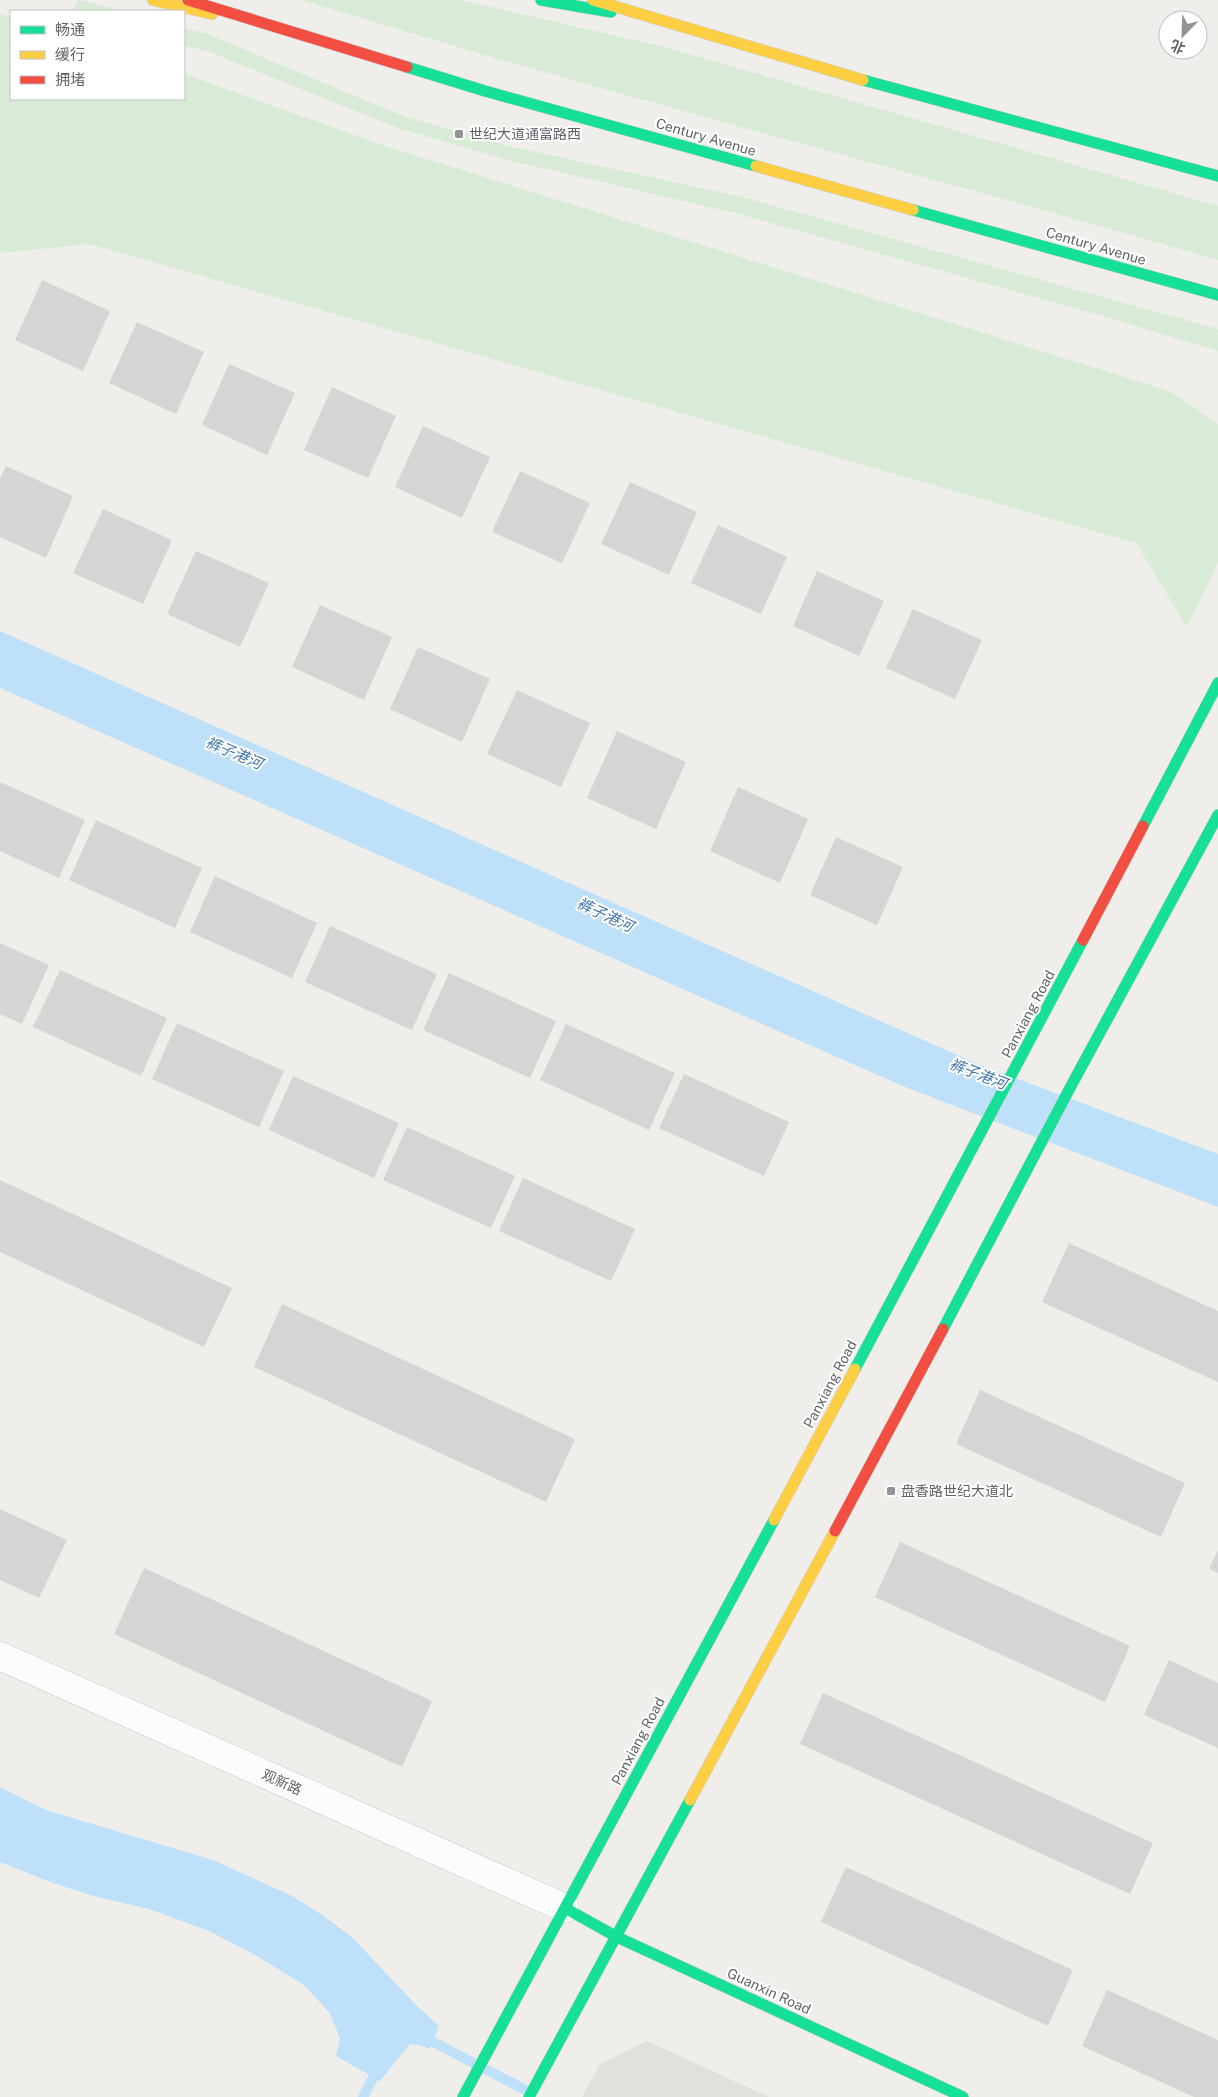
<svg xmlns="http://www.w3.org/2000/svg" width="1218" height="2097" font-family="'Public Sans','Noto Sans SC',sans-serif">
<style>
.education{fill:#e2e0da}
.green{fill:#d8ebd6}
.water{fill:#bfe0f9}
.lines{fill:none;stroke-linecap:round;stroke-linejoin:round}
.stream{stroke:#bfe0f9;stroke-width:10}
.building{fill:#d6d5d3}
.street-casing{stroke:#cbcccc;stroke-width:29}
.fast-casing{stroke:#cacacb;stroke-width:12}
.slow-casing{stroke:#cacacb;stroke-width:12}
.jam-casing{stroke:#cacacb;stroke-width:12}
.street{stroke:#fdfcfc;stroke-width:28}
.fast{stroke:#16e098;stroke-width:11}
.slow{stroke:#ffcf43;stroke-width:11}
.jam{stroke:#f24e42;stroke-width:11}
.poi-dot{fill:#919496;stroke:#fff;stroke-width:2}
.labels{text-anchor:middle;stroke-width:4;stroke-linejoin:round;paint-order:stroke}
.poi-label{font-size:14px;fill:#5f6368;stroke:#fff;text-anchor:start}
.street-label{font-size:14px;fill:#5f6368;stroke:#fff}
.water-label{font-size:15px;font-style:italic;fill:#4174aa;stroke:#fff}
</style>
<rect width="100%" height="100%" fill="#efeeea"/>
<path class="education" d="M647,2041l122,56h-187l18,-33z"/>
<path class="green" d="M78,0l47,11h-49l-2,-2z
M303,0h158l203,47 554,159v54c-304,-89 -612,-165 -915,-260z
M0,14l11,3v82h173v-25l201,72 784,245 49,33v138l-31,65 -51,-84 -1046,-299 -90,9z
M184,28l23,6 196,82 110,31 229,50 476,132v22l-108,-33 -371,-104 -231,-54 -110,-32 -186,-75 -28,-8z"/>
<path class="water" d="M0,631l973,431 245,92v53l-313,-120 -905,-399z
M0,1787l46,23 167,50 79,36 27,17 32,23 64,68 24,22 -10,23 -9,-4 -10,-1 -30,37 -44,-25 4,-18 -11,-26 -25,-27 -47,-29 -48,-25 -60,-22 -56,-13 -43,-14 -50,-20z"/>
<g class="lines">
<path class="stream" d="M422,2036l109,57
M363,2097l16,-30"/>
</g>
<path class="building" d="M42,280l68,31 -27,60 -68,-31z
M137,322l67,30 -28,62 -67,-31z
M229,364l66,29 -28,62 -65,-30z
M332,387l64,29 -28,62 -64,-28z
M423,426l67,31 -28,61 -67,-31z
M6,466l67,30 -27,62 -46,-21v-58z
M520,471l70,32 -28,60 -70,-31z
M630,482l67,30 -28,63 -68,-31z
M103,509l69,31 -29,64 -70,-31z
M718,525l69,32 -26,57 -70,-31z
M196,551l73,32 -29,64 -73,-33z
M817,571l67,30 -25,55 -66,-30z
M320,605l72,32 -28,63 -72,-33z
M913,609l69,31 -27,59 -69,-31z
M418,647l72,32 -28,63 -72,-33z
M517,690l73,33 -29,64 -74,-33z
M617,731l69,31 -30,67 -69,-31z
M0,782l85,38 -26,58 -59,-27z
M738,787l70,32 -28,64 -70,-32z
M96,820l106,48 -27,60 -106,-48z
M836,837l67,30 -26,58 -67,-30z
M215,876l102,47 -25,55 -102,-46z
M330,926l107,48 -25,56 -107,-48z
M0,943l49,22 -27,59 -22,-10z
M60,970l107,48 -26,58 -108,-49z
M449,973l107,48 -26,57 -107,-48z
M177,1023l107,48 -25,56 -107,-48z
M566,1024l109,49 -26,57 -109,-50z
M684,1074l105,48 -25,54 -105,-48z
M293,1076l106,47 -25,55 -105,-48z
M407,1127l108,49 -24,52 -108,-48z
M523,1178l112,51 -24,52 -112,-50z
M0,1180l232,108 -28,59 -204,-95z
M1069,1243l149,68v71l-176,-80z
M282,1304l293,135 -29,63 -292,-135z
M980,1390l205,93 -24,54 -205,-93z
M0,1509l67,31 -28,58 -39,-18z
M900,1542l230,104 -25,56 -230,-105z
M1218,1550v23l-9,-4z
M144,1568l288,133 -30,66 -288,-133z
M1169,1660l49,23v65l-74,-33z
M823,1693l330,150 -23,51 -330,-150z
M846,1867l227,103 -25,56 -227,-104z
M1107,1990l111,50v57h-24l-112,-51z"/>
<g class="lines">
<g class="street-casing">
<path id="street" d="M0,1656l565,252"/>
</g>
<g class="fast-casing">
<path id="fast" d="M541,0l70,12
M407,67l78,24 271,75
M863,80l355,96
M913,210l305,85
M1143,826l75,-143
M943,1329l128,-243 147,-271
M855,1369l228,-429
M565,1908l52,29 346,160
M463,2097l311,-577
M529,2097l161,-297"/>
</g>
<g class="slow-casing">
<path id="slow" d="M153,0l59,14
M593,0l270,80
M756,166l157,44
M774,1520l81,-151
M690,1800l145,-269"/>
</g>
<g class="jam-casing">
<path id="jam" d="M188,0l219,67
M1083,940l60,-114
M835,1531l108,-202"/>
</g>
<use href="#street" class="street"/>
<use href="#fast" class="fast"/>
<use href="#slow" class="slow"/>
<use href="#jam" class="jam"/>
</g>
<g class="poi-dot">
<rect x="454" y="129" width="10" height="10" rx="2.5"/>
<rect x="886" y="1486" width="10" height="10" rx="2.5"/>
</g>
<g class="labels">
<g class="poi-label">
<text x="469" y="139">世纪大道通富路西</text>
<text x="901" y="1496">盘香路世纪大道北</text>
</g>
<g class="street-label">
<text transform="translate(706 137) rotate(16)" y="5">Century Avenue</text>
<text transform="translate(1096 246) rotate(16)" y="5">Century Avenue</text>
<text transform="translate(1028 1014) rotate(-62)" y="5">Panxiang Road</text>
<text transform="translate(830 1384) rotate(-62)" y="5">Panxiang Road</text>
<text transform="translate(638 1741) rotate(-62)" y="5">Panxiang Road</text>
<text transform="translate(282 1782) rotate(24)" y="5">观新路</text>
<text transform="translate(769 1991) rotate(25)" y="5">Guanxin Road</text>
</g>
<g class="water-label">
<text transform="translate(234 753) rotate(23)" y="5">裤子港河</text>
<text transform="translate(605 915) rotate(25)" y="5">裤子港河</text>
<text transform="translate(978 1074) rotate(21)" y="5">裤子港河</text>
</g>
</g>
<rect x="10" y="10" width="175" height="90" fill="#ffffff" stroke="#bfc1c3"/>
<rect x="20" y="26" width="25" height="8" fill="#16e098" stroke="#bfc1c3"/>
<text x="55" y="35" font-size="15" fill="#5f6368">畅通</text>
<rect x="20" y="51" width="25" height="8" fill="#ffcf43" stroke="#bfc1c3"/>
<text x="55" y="60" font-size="15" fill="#5f6368">缓行</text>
<rect x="20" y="76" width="25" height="8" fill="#f24e42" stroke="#bfc1c3"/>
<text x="55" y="85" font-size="15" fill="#5f6368">拥堵</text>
<g transform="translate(1183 35) rotate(203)"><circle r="24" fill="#ffffff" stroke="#bfc1c3"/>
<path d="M0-4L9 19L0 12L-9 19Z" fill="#919496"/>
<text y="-8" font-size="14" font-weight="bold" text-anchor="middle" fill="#5f6368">北</text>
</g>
</svg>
